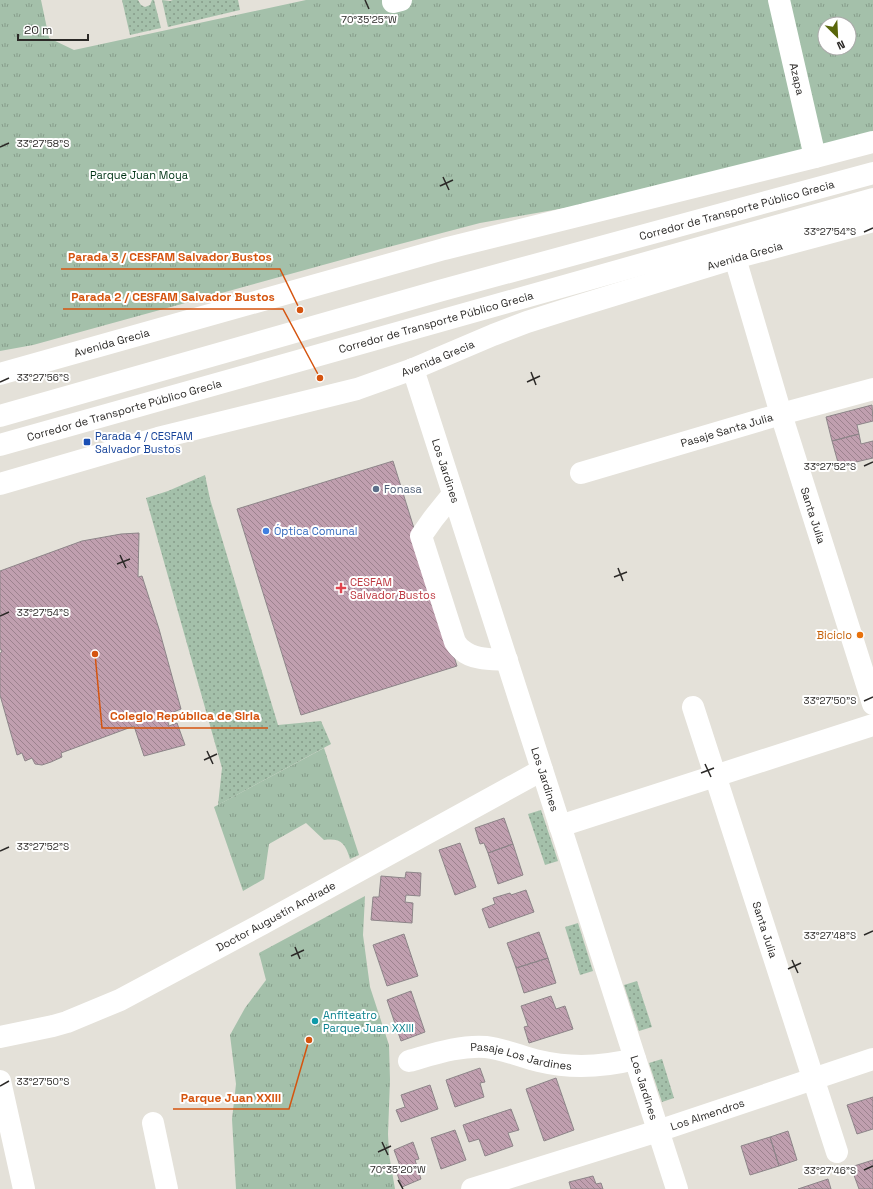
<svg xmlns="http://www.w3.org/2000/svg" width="873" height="1189" font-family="'Space Grotesk',sans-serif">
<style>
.grass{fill:url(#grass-dots)}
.park{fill:url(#park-tufts);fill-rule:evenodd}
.building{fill:url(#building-back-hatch);stroke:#8d8589}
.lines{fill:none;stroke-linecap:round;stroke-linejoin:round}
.minor{stroke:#fff;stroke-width:22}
.major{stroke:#fff;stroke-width:22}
.ticks{fill:none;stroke:#2b2927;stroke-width:1.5}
.transit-dot{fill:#1a4fb4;stroke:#fff;stroke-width:1.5}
.service-dot{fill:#5c6f8a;stroke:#fff;stroke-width:1.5}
.shop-dot{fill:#3f7fe0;stroke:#fff;stroke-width:1.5}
.health-dot{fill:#e0444e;stroke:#fff;stroke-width:1.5}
.food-dot{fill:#e8710a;stroke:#fff;stroke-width:1.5}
.culture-dot{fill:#0f9aa8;stroke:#fff;stroke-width:1.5}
.labels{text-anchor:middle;stroke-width:4;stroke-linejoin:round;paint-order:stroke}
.street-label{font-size:11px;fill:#2b2927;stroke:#fff}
.park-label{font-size:11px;fill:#013416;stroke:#fff}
.transit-label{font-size:11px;fill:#164399;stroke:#fff;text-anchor:start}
.service-label{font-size:11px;fill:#4e5e75;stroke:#fff;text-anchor:start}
.shop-label{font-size:11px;fill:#366cbe;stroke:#fff;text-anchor:start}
.health-label{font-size:11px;fill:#be3a42;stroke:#fff;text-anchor:start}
.food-label{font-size:11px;fill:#c56008;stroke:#fff;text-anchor:end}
.culture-label{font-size:11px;fill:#0d838f;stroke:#fff;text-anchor:start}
.ticks-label{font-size:10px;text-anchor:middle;fill:#2b2927;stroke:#fff;stroke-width:4;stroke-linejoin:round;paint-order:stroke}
.leader{fill:none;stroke:#d5540f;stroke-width:1.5}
.callout-dot{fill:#d5540f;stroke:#fff;stroke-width:1.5}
.callout-label{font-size:12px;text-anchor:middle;font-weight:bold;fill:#d5540f;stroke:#fff;stroke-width:4;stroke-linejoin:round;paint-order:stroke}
</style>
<defs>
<pattern id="grass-dots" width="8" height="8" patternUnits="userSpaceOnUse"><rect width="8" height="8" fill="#a4c0aa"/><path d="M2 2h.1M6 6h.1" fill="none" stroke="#869c8a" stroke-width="1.8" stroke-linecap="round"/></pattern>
<pattern id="park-tufts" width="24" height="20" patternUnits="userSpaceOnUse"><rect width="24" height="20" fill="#a4c0aa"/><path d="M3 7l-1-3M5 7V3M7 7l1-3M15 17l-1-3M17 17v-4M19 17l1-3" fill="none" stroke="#869c8a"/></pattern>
<pattern id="building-back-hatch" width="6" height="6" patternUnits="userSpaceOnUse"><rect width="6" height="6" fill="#c09faf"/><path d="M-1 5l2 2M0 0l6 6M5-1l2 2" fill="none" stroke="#9c828e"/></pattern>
</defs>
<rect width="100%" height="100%" fill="#e4e1d9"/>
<path class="grass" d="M122,0h16l3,5 4,2 5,-2 2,-5h2l7,28 -31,7z
M162,0l8,1 3,-1h65l2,10 -72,17z
M205,475l5,24 68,226 43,-4 10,23 -113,61 4,-37 -76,-270 22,-7z
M541,810l17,51 -13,4 -17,-51z
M578,923l15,48 -13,4 -15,-48z
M637,981l15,46 -13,4 -15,-46z
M662,1059l12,39 -12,4 -13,-39z"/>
<path class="park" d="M0,0h41l8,38 25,12 232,-50h567v133l-240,63 -153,27 -99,26 -348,96 -33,6zM825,24h24v24h-24z
M324,748l35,107 -9,4c-5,-16 -9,-21 -26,-19l-18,-17 -37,21 -5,35 -21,12 -29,-84z
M365,896l-2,39 7,52 19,58 1,35 -2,54 1,20 6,35h-159l-4,-70 4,-35 -6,-49 15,-27 21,-28 -7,-27z"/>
<path class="building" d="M872,405l1,16 -16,4 2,9 -27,7 -6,-24z
M859,434l2,10 12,-3v17l-34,8 -7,-25z
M393,461l64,205 -156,49 -64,-206z
M139,533l-1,44 4,-1 17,53 22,80 -15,6 3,11 8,-3 8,22 -41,11 -10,-30 -73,27 1,4 -11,5 -9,3 -7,-1 -3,-6 -7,3 -3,-8 -5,2 -17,-60v-42l2,-1 -2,-4v-77l82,-30 39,-7z
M504,818l9,26 -25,9 -4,-10 -4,1 -5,-16z
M460,843l16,44 -21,8 -16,-45z
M513,844l10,31 -25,9 -10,-31z
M406,872l15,1 -1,23 -14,-1 -1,7 8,1 -1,20 -41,-3 2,-23h6l2,-21 24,2z
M526,890l8,22 -45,16 -7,-19 13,-5 -2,-6 17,-5 1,2z
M539,932l9,26 -32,10 -9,-25z
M404,934l14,42 -31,10 -14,-41z
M548,958l8,25 -32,10 -8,-25z
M411,991l14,41 -24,9 -14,-41z
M551,996l5,13 9,-3 8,23 -44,14 -5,-16 4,-1 -7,-20z
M480,1068l5,14 -5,1 4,14 -29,10 -9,-27z
M556,1078l18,52 -30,11 -18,-52z
M430,1085l8,24 -37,13 -5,-12 9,-3 -4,-12z
M873,1097v32l-16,5 -10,-29z
M511,1109l8,21 -11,3 5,13 -28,10 -6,-17 -10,3 -6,-17z
M455,1130l11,30 -25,9 -10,-31z
M788,1131l9,29 -18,6 -9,-29z
M770,1137l9,29 -29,9 -9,-29z
M413,1142l6,17 -4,1 6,19 -19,8 -7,-19 5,-2 -6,-16z
M873,1160v29h-14l-8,-22z
M593,1176l3,8 5,-1 2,6h-32l-2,-7z
M828,1179l3,10h-33z"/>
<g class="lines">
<g class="minor">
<path d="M393,0v2l8,-2"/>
<path id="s1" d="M779,0l36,157"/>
<path id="s2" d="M735,258l46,156 92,290"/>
<path id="s3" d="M413,369l264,820"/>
<path id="s4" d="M0,416l439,-125 434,-118"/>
<path id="s5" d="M0,445l873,-246"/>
<path id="s6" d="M581,473l200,-59 92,-25"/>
<path d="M453,494l-20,25 -12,17 34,106c2,3 4,6 7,8 11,10 31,9 45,10"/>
<path id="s7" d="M693,707l144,445"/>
<path d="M560,826l313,-101"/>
<path id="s8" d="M0,1037l53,-11 14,-4 53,-22 142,-76 280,-154"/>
<path id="s9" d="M409,1061c25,-7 51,-16 77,-14 18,2 36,10 53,14 33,8 64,6 96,-2"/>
<path d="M0,1081l24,108"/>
<path d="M153,1123l14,66"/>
<path id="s10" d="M472,1189l186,-58 215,-72"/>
</g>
<g class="major">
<path id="s11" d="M0,374l444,-125 371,-92 58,-15"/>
<path id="s12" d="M0,484l158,-46 199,-49 56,-20 80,-34 34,-13 38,-12 170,-52 138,-37"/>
</g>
</g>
<path class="ticks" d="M365,0l4,9M0,147l9,-4M443,177l6,13M440,186l13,-6M864,232l9,-4M531,372l5,13M0,382l9,-4M527,382l13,-6M864,466l9,-4M120,555l6,13M117,564l13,-5M618,568l5,13M614,577l13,-5M0,616l9,-4M864,701l9,-4M207,751l6,13M204,760l13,-6M705,764l6,13M701,773l13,-5M0,851l9,-4M864,935l9,-4M295,947l5,12M291,956l13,-6M792,960l6,13M788,969l13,-6M0,1086l9,-5M382,1142l6,13M378,1152l13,-6M864,1170l9,-4M398,1180l5,9"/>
<rect class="transit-dot" x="83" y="438" width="8" height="8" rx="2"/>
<circle class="service-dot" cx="376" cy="489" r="4"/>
<circle class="shop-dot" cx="266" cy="531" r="4"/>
<path class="health-dot" d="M339 582h4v4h4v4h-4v4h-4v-4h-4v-4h4z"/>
<circle class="food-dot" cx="860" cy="635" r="4"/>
<circle class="culture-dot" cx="315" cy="1021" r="4"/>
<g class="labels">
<g class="street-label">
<text dy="4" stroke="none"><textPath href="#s1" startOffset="81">Azapa</textPath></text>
<text dy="4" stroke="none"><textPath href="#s4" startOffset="765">Corredor de Transporte Público Grecia</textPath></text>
<text dy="4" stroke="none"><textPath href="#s12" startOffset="780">Avenida Grecia</textPath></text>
<text dy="4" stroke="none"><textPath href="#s5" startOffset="453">Corredor de Transporte Público Grecia</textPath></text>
<text dy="4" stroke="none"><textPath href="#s11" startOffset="116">Avenida Grecia</textPath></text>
<text dy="4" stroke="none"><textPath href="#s12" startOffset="456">Avenida Grecia</textPath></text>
<text dy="4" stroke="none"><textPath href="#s5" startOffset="129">Corredor de Transporte Público Grecia</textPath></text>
<text dy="4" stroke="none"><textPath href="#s6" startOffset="152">Pasaje Santa Julia</textPath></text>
<text dy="4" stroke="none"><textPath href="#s3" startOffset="107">Los Jardines</textPath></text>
<text dy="4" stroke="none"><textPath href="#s2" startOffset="269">Santa Julia</textPath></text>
<text dy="4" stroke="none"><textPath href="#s3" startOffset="431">Los Jardines</textPath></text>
<text dy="4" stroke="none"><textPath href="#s8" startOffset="303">Doctor Augustín Andrade</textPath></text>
<text dy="4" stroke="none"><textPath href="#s7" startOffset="234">Santa Julia</textPath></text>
<text dy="4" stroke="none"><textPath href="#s9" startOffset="115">Pasaje Los Jardines</textPath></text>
<text dy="4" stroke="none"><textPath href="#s3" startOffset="755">Los Jardines</textPath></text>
<text dy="4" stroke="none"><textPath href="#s10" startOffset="247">Los Almendros</textPath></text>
</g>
<g class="park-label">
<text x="139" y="179">Parque Juan Moya</text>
</g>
<g class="transit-label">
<text x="95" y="440">Parada 4 / CESFAM<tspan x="95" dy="13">Salvador Bustos</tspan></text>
</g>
<g class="service-label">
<text x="384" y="493">Fonasa</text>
</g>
<g class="shop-label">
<text x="274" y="535">Óptica Comunal</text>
</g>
<g class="health-label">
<text x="350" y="586">CESFAM<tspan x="350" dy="13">Salvador Bustos</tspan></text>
</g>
<g class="food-label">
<text x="852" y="639">Biciclo</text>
</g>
<g class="culture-label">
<text x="323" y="1019">Anfiteatro<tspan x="323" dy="13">Parque Juan XXIII</tspan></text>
</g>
</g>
<g class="ticks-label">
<text x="369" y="23">70°35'25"W</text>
<text x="43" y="147">33°27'58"S</text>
<text x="830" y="235">33°27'54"S</text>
<text x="43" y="381">33°27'56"S</text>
<text x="830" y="470">33°27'52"S</text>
<text x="43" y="616">33°27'54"S</text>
<text x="830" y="704">33°27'50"S</text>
<text x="43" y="850">33°27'52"S</text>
<text x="830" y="939">33°27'48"S</text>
<text x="43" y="1085">33°27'50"S</text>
<text x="398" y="1173">70°35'20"W</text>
<text x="830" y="1174">33°27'46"S</text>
</g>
<path class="leader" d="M300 310L280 269H61M320 378L283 309H63M95 654L102 728H268M309 1040L289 1109H173"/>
<g class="callout-dot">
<circle cx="300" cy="310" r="4"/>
<circle cx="320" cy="378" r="4"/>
<circle cx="95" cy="654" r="4"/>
<circle cx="309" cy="1040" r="4"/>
</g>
<g class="callout-label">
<text x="170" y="261">Parada 3 / CESFAM Salvador Bustos</text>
<text x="173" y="301">Parada 2 / CESFAM Salvador Bustos</text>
<text x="185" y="720">Colegio República de Siria</text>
<text x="231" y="1102">Parque Juan XXIII</text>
</g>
<g transform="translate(837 36) rotate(156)"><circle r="19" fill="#ffffff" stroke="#aaa9a9"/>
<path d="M0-3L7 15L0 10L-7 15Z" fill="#59660a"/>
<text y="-6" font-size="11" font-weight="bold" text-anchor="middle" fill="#2b2927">N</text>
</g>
<path d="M18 34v6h70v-6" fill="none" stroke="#2b2927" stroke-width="2"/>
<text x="24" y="34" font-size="12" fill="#2b2927" stroke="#ffffff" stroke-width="3" paint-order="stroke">20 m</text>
</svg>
